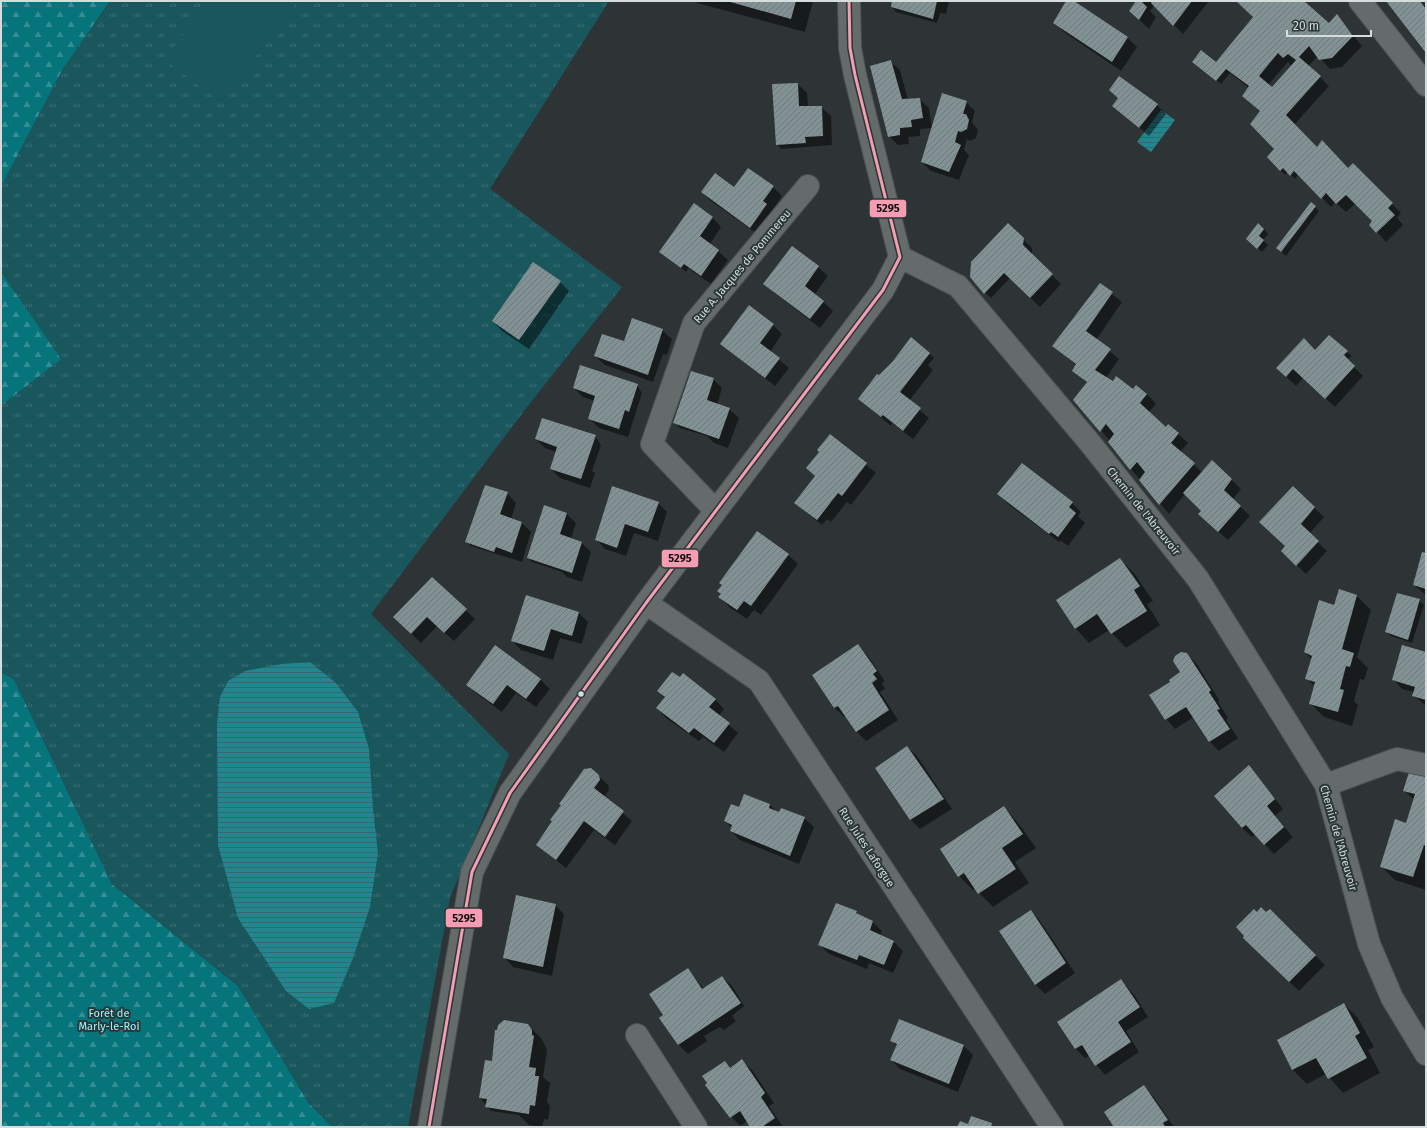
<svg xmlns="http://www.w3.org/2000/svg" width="1427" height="1128" font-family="'Fira Sans',sans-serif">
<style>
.forest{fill:url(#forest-firs)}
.park{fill:url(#park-tufts)}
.pitch{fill:#1a575d}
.water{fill:url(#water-rules)}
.shadow{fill:#0007;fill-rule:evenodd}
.building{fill:url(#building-hatch);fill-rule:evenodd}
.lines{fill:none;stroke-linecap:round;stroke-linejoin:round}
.minor-casing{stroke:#4c5253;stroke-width:24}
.tertiary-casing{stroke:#4c5253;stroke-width:24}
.minor{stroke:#656a6a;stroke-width:22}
.tertiary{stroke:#656a6a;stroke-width:22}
.bus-1-casing{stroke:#2b3738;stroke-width:6}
.bus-1{stroke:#f59eb3;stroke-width:3}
.bus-dot{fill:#d5dddd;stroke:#2b3738;stroke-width:1.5}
.labels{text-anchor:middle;stroke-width:4;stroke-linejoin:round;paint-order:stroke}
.street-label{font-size:11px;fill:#d5dddd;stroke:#2b3738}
.park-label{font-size:11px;fill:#99f3fb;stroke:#2b3738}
.line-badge{stroke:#2b3738;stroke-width:1.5}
.pale-badge-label{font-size:11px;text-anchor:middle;font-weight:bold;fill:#111}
</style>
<defs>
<pattern id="forest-firs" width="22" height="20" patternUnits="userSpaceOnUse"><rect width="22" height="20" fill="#06747b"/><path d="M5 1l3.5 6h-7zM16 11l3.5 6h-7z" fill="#358e93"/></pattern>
<pattern id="park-tufts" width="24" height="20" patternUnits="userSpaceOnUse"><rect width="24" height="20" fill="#1a575d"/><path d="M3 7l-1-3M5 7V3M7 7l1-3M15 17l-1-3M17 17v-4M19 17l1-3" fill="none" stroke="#3a6f74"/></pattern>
<pattern id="water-rules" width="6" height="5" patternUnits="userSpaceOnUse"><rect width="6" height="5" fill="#23858d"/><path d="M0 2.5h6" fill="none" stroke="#2f6a6f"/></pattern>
<pattern id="building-hatch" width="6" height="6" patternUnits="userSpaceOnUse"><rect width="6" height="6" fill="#829294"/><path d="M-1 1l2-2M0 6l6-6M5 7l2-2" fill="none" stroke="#6e7a7b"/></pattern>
</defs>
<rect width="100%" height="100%" fill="#2e3435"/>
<path class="forest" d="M1,1h109l-47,68 -62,118z
M1,272l61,87 -61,47z
M1,672l13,7 98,205 126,102 70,116 24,25h-331z"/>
<path class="park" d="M110,1h499l-119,188 132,98 -95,120 -156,207 138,140 -59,144 -42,229h-76l-24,-25 -70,-116 -126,-102 -98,-205 -13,-7v-266l60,-47 -60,-87v-85l62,-118z"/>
<path class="pitch" d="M207,1h91l-77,101 -56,-42z"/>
<path class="water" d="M1161,110l14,10 -24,32 -14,-10z
M310,662l26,21 22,29 11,37 4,60 5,44 -8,54 -17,51 -19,45 -25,6 -23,-18 -48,-73 -20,-73 -1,-121 3,-27 8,-16 17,-10 37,-7z"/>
<path class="shadow" d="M695,1h118l-8,31 -108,-29z
M893,1h56l-3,13 -6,-1 -3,10 -41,-11 -4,-5z
M1068,1h4l56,37 9,9 -16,24 -57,-39 -9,-9z
M1137,1h72l-26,33 -29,-29 -4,6 6,6 -7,12 -19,-18z
M1236,1h66l27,23 8,-8 25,30 -20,21 -12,2 -12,-13 -10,10 21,20 -35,39 23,23 32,21 4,-5 48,49 -4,5 6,7 -17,17 -9,-10 -4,-11 -17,-18 -10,9 -11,-10 -4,5 -32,-33 -4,5 -7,-7 -3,3 -17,-18 8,-7 -15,-38 -18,-16 6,-8 -19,-15 -9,11 -24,-18 20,-3 38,-45zM1288,62l4,4 -19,23 -5,-4z
M1387,1h34l5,6v45z
M890,61l10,9 8,30 11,-1 10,9 3,20 -12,1v7l-12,1 1,7 -11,1 -9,-9z
M798,84l9,9 1,14h13l10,9 1,29 -51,4 -4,-5z
M1119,99l38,6 9,9 -17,22 -36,-31z
M966,102l9,9 -3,11 6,8 -2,8 -6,3 -3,-2 -3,11 5,5 -10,25 -28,-9 -9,-9z
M773,187l9,9 -26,37 -45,-32 -9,-9z
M1315,207l4,4 -33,45 -9,-8z
M712,217l9,10 -11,17 18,16 -17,24 -23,-16 -2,4 -26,-21z
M1008,224l24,24v7l29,29 -21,23 -30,-29 -19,20 -10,-9z
M1264,229l4,5 -5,6 5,5 -6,7 -14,-13z
M818,267l10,9 -13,18 18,17 -13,17 -48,-37z
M560,282l9,9 -40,58 -27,-18 -9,-10z
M1100,284l22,18 -26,38 23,19 -13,19 28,12 2,-4 11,8 9,10 -8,9 18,16 3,-4 19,18 -8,9 23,21 9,-12 29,28 -8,10 17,17 -22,24 -19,-17 -7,-12 -17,-17 -16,20 -38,-45 -21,-28 -35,-41 12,-17 -14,-13 3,-5 -22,-19z
M773,325l9,9 -12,18 19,16 -14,18 -46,-36z
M662,330l10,9 -5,16 -4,-1 -10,28 -48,-17 -10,-9 30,-14z
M1329,337l23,19 -5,4 16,16 -28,31 -32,-29 -7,8 -19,-18 39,-17z
M929,353l5,5 -6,7 5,5 -24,31 20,17 -16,21 -21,-16 -1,3 -32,-27 20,-22z
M713,379l9,9 -5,17 12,4 10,9 -11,30 -14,-5 -7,-7 -27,-8 -4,-4z
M637,385l5,8 -14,44 -29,-9 -10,-10 6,-17 -12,-4 -9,-9z
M830,435l46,38 -25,32 -4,-3 -16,20 -4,-3 -5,6 -27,-22 20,-27 -8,-8 13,-16z
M595,436l6,9 -9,26 3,2 -5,15 -30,-10 -9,-9 5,-17 -11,-4 -9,-9z
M1022,465l50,38 9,9 -3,4 7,7 -17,23 -7,-5 -2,1 -51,-38 -9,-10z
M1293,487l31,30 -15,17 18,17 -21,23 -24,-23 4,-5z
M507,493l9,10 -5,16 11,4 9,9 -9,30 -51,-16 -5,-4z
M658,503l9,9 -9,29 -24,-8 -8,23 -21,-7 -9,-10z
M566,513l10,10 -5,16 11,4 9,9 -9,30 -15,-5 -5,-5 -30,-10 -4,-4z
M758,532l30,23 10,9 -37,51 -7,-5 -7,9 -18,-12 -9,-10z
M1426,554v41l-12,-10z
M1120,559l14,14 19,28 -6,3 13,21 -34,23 -17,-18 -20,13 -13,-14 -18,-29z
M432,578l43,41 -21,22 -17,-15 -16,17 -27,-26z
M1357,596l14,14 -14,47 11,11 -4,12 -4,-1 -6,22 4,4 -6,21 -28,-9 -14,-14 5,-16 -8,-9 5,-18 -7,-8 30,-46z
M530,598l49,15 9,9 -6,22 -22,-6 -7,22 -32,-10 -9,-10z
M1419,600l5,5 -12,38 -21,-7 -5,-4z
M857,646l10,9 18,26 -3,2 3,6 -5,3 18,28 -32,21 -9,-9 -11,-16 -2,1 -9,-9 -22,-32z
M1426,653v53l-13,-11 1,-3 -12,-3 -9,-10z
M1186,654l10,9 23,37 -1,2 10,16 -2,2 12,18 -19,13 -10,-10 -15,-24 -19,12 -9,-10 6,-37 9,-10z
M540,679l10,10 -14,18 -20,-14 -14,19 -25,-18 -10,-9z
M658,691l57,8 9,10 -5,7 19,17 -14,19 -21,-15 -4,4 -33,-23 -9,-10 8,-10z
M907,747l10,9 35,53 -32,20 -9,-9 -35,-52z
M1249,766l34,43 -8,7 18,21 -19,17 -19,-20 -3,3 -10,-9z
M598,775l10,10 1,5 -5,7 28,24 -17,24 -21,-15 -28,38 -29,-23z
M1426,777v113l-31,-10 -14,-14 25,-42 8,-24 -10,-10z
M745,795l25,10 7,7 27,6 10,9 -15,37 -59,-24 -9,-9 1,-3 -7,-7 15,-13z
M1004,807l18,21 14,20 -21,14 14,21 -36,24 -18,-18 -2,1 -14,-14z
M555,905l9,9 -12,62 -39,-9 -9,-10z
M1031,911l9,10 35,52 -30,21 -10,-10z
M1270,911l55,54 -26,26 -55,-54 13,-24 10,1z
M856,912l4,4 13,6 9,9 -2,5 13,5 10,10 -10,22 -24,-10 -2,6 -38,-15 -9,-9z
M688,970l16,19 18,-12 10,9 12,20 -12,10 4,5 -12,9 -4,-3 -16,9 3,5 -19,13 -10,-10 -15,-28z
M1121,980l14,16 13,21 -22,14 13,21 -34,23 -16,-19 -4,2 -9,-9 -18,-27z
M1344,1004l14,14 16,29 -6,3 12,23 -37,20 -17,-19 -19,10 -14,-14 -15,-30z
M899,1020l65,26 9,9 -15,37 -58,-23 -9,-9 6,-14 -6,-5z
M528,1025l14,14 5,11 -4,27 7,6 -3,19 3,4 -2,14 -4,-1 -2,8 -13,-2 -10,-10 -28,-4 -11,-13 12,-36z
M742,1061l10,9 22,33 -5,3 14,21h-32l-3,-6 -8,5 -22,-24 -12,-17 19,-23 6,7z
M1144,1087l9,9 21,31h-59z"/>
<path class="building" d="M727,1h69l-5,18z
M892,1h45l-4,18 -42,-12z
M1066,1h8l54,36 -16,25 -59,-39z
M1136,1h5l6,6 -8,13 -10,-9z
M1152,1h40l-19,25 -22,-23z
M1236,1h68l25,22 8,-9 16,22 -21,22 -13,2 -10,-14 -10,11 22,19 -35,39 31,32 5,-7 26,28 5,-5 40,40 -5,5 7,7 -19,18 -7,-8 3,-4 -26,-26 -10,9 -10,-11 -5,6 -27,-28 -4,5 -7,-8 -3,3 -13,-14 7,-8 -24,-25 10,-13 -18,-15 7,-10 -23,-17 -10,12 -24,-19 9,-12 15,12 37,-45zM1278,53l5,5 5,-4 8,6 -24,27 -13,-11z
M1386,1h34l6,8v44z
M891,60l11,39 18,-1 3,20 -12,2 1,7 -12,1v7l-12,2 -18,-71z
M1119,76l39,28 -19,24 -27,-22 6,-8 -9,-8z
M798,83l1,23h23l1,30 -18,1 1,6 -30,2 -4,-61z
M942,93l25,8 -4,13h3l3,6 -2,9 -6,3 -3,-1 -3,11 6,3 -12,27 -28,-10z
M748,168l26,18 -11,15 4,3 -17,24 -49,-36 14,-19 19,14z
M1311,202l5,4 -35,46 -5,-4z
M694,203l19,14 -13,19 19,14 -18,26 -17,-12 -3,4 -22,-16z
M1008,223l16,15 -1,7 30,29 -23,24 -26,-25 -20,21 -14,-17 1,-15z
M1258,223l6,6 -5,7 5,4 -7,9 -11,-10z
M792,246l27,20 -14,20 19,15 -14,18 -47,-35z
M533,262l28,19 -42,59 -27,-19z
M1100,283l13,9 -27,39 25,18 -16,21 18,11 3,-5 17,13 3,-4 11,9 -7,9 26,24 2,-3 11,9 -8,10 24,20 -36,42 -20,-25 6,-8 -8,-10 -7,8 -22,-28 6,-8 -8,-10 -6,8 -27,-32 14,-18 -15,-11 4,-7 -24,-18z
M749,305l25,19 -14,19 20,15 -15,20 -45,-34z
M632,318l31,11 -15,46 -54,-19 8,-22 22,7z
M1329,335l19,16 -4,4 11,11 -30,33 -32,-30 -7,8 -10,-9 28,-30 11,12z
M911,337l19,16 -30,39 21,16 -18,23 -20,-16 -2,2 -23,-18 19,-25 2,1 14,-14z
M580,365l58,19 -9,28 -4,-2 -6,19 -31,-10 7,-23 -22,-8z
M691,371l23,7 -7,22 23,8 -11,31 -46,-16z
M542,418l54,17 -15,44 -31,-10 7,-22 -22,-8z
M830,434l37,29 -25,33 -4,-3 -21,27 -23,-17 21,-27 -9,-8 13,-16 -2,-2z
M1212,460l20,19 -8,11 17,16 -23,26 -20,-18 3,-3 -18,-18z
M1022,463l51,39 -4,5 7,6 -18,24 -7,-5 -2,2 -52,-40z
M485,485l23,7 -8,22 22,8 -10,31 -16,-6 -2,5 -29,-10z
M612,486l47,16 -11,30 -23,-8 -8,24 -22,-8z
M1293,486l22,21 -14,17 18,17 -23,25 -15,-15 4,-5 -26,-24z
M544,505l23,8 -7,21 22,8 -10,31 -45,-15z
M757,531l32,23 -38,52 -7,-5 -7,9 -19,-13 3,-3 -4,-3 5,-6 -3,-2z
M1422,552l4,1v36l-13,-4z
M1120,558l20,28 -6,4 13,21 -36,23 -14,-20 -22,15 -19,-29z
M432,577l35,32 -23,24 -17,-16 -16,17 -18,-17z
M1339,589l18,6 -15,54 12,4 -4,14 -4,-1 -6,23 4,1 -6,22 -29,-8 6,-22 -10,-3 7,-23 -8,-4 15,-52 15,5z
M1397,593l23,6 -12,41 -23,-8z
M526,595l53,17 -7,24 -21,-7 -7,22 -33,-10z
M858,644l19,27 -4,3 4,5 -5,4 17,27 -33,22 -18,-26 -4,2 -22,-33z
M495,645l46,34 -15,20 -19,-14 -14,19 -27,-19z
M1402,645l24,7v48l-14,-4 3,-9 -23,-7z
M1181,652l6,1 24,37 -2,2 11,17 -3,1 13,19 -21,13 -23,-35 -21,13 -16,-25 21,-13 -1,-2 11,-8 -7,-11 2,-5z
M672,672l8,5 3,-4 33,26 -7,8 21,16 -16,20 -20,-15 -5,5 -33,-25 9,-11 -8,-6z
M907,746l37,53 -34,21 -35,-52z
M1249,765l26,34 -8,7 17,21 -20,18 -18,-20 -4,3 -28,-32z
M591,768l8,7 1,5 -6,8 30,23 -19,26 -21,-16 -28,39 -20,-15 16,-24 -2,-1 11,-15 -2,-1 25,-35z
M1409,772l17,3v71l-2,-1 -11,32 -33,-10 15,-48 11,4 9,-29 -12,-3z
M744,794l26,10 -1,4 10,4 2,-4 24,9 -15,39 -60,-25 2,-6 -8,-4 7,-17 8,3z
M1004,806l19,28 -21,14 14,21 -38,25 -14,-21 -6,4 -18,-28z
M516,895l40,9 -13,63 -40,-9z
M836,903l21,8 -1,2 17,8 -3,9 24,11 -10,24 -25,-10 -2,5 -39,-15z
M1261,907l5,5 4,-3 46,46 -27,27 -46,-44 1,-2 -8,-9 18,-18 3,3z
M1031,910l35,53 -31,22 -36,-54z
M688,968l14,21 20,-13 19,27 -63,42 -19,-27 4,-3 -14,-21z
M1121,979l19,28 -22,15 13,20 -36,24 -13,-21 -7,4 -18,-27z
M1344,1003l16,30 -5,3 12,22 -39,21 -12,-21 -24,12 -15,-30z
M899,1019l65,26 -15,39 -59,-24 7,-16 -7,-3z
M504,1020l24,4 4,6v5l2,1 -5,31 7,1 -1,8h4l-4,30 -5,-1 -1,9 -44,-7 2,-8 -8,-1 6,-38 7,1 3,-31h2l1,-5z
M742,1059l23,34 -4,4 14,21 -13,9h-12l-10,-16 -10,7 -25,-33 2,-2 -5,-7 23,-15 5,7z
M1144,1085l24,35 -5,3 2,4h-51l-10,-15z
M971,1116l21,7 -1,4h-34l3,-6 8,3z"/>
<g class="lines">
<g class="minor-casing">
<path id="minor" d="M849,1l1,47 5,27 45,182
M900,257l58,29 132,157 108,136 128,206 43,159 23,54 34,56
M715,510l-63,-66 42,-121 114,-137
M646,603l113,78 293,446
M1326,785l71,-26 29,6
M637,1035l59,92
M429,1127l43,-255 38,-79 136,-190 237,-313 17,-33"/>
</g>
<g class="tertiary-casing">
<path id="tertiary" d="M1360,1l66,84"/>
</g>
<use href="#minor" class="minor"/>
<use href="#tertiary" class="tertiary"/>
<g class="bus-1-casing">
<path id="bus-1" d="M429,1127l43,-255 38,-79 136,-190 237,-313 17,-33 -45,-182 -5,-27 -1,-47"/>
</g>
<use href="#bus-1" class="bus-1"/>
</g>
<circle class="bus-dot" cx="581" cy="694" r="3.5"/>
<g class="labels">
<g class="street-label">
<text transform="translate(742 266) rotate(-50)" y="4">Rue A. Jacques de Pommereu</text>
<text transform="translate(1144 511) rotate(51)" y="4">Chemin de l'Abreuvoir</text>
<text transform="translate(1339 838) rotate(74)" y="4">Chemin de l'Abreuvoir</text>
<text transform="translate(867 847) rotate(57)" y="4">Rue Jules Laforgue</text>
</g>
<g class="park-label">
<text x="109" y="1017">Forêt de<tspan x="109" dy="13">Marly-le-Roi</tspan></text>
</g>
</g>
<g class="line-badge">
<rect x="869" y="199" width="38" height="19" rx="4" fill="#f59eb3"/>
<rect x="661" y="549" width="38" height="19" rx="4" fill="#f59eb3"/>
<rect x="445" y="908" width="38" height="20" rx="4" fill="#f59eb3"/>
</g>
<g class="pale-badge-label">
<text x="888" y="212">5295</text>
<text x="680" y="562">5295</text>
<text x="464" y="922">5295</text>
</g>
<rect width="1427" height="1128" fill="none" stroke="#d5dddd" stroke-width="4"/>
<path d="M1287 30v6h84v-6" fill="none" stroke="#d5dddd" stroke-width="2"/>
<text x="1293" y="30" font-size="12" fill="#d5dddd" stroke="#2b3738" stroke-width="3" paint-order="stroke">20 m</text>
</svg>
